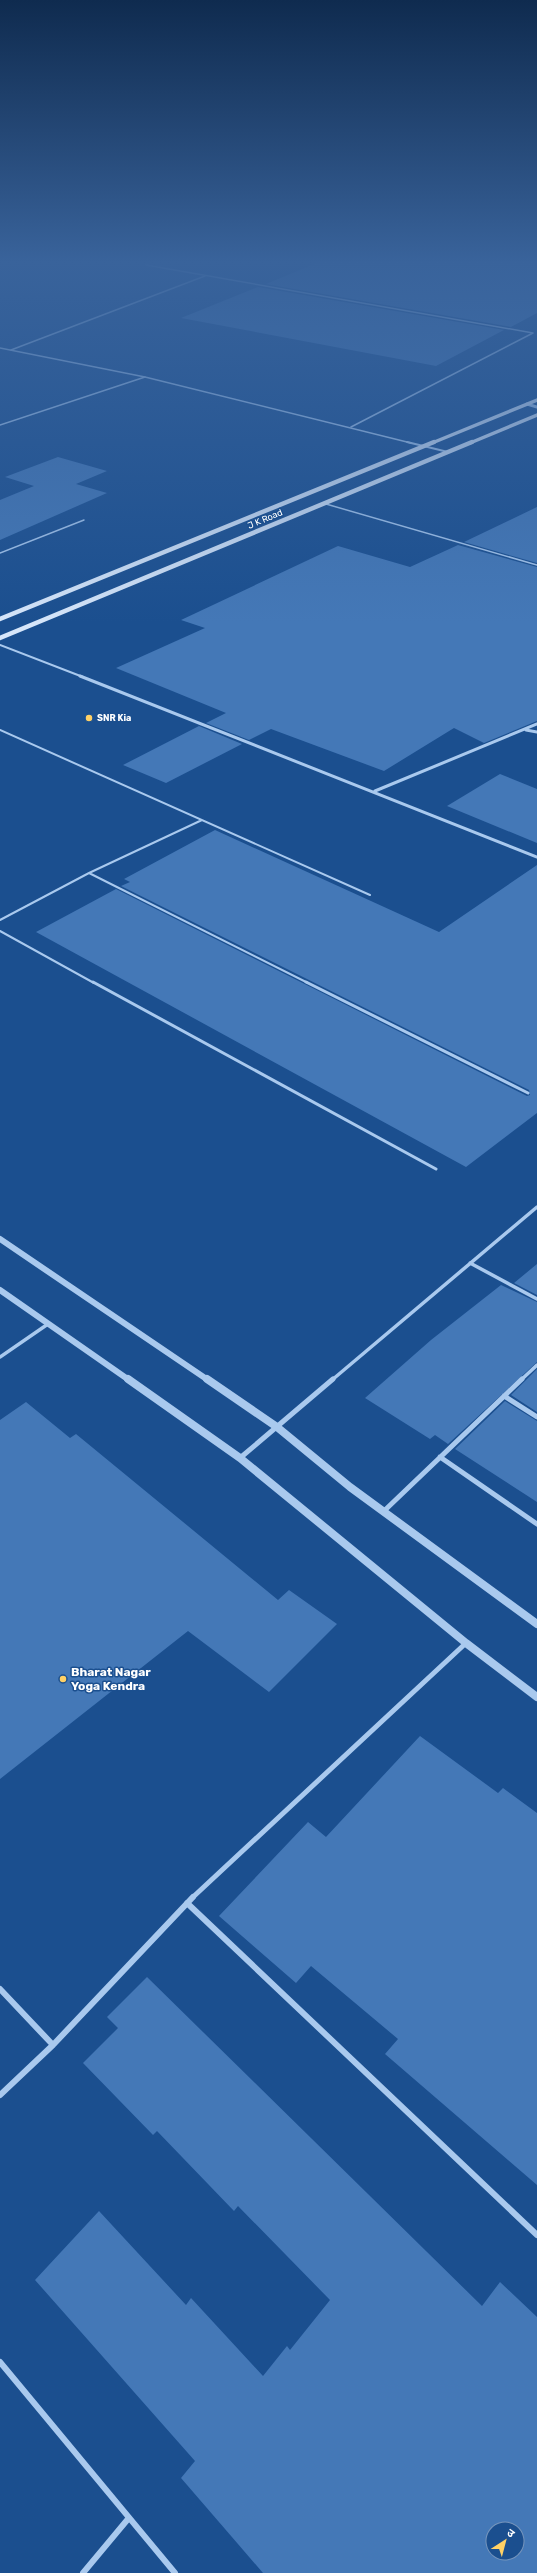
<svg xmlns="http://www.w3.org/2000/svg" width="537" height="2573" font-family="Rubik,'Noto Sans Devanagari',sans-serif">
<style>
.building{fill:#4478b7;fill-rule:evenodd}
.lines{fill:none;stroke-linecap:round;stroke-linejoin:round}
.service-far2{stroke:#a9c9ee;stroke-width:1.5}
.service-far1{stroke:#a9c9ee;stroke-width:2}
.service{stroke:#a9c9ee;stroke-width:3}
.minor-far5{stroke:#a9c9ee;stroke-width:1.5}
.minor-far4{stroke:#a9c9ee;stroke-width:2}
.minor-far3{stroke:#a9c9ee;stroke-width:3}
.minor-far2{stroke:#a9c9ee;stroke-width:3.5}
.minor-far1{stroke:#a9c9ee;stroke-width:5}
.minor{stroke:#a9c9ee;stroke-width:6}
.tertiary-far2{stroke:#a9c9ee;stroke-width:3}
.tertiary-far1{stroke:#a9c9ee;stroke-width:6}
.tertiary{stroke:#a9c9ee;stroke-width:8}
.secondary-far1{stroke:#d6e6fa;stroke-width:3.5}
.secondary{stroke:#d6e6fa;stroke-width:4.5}
.poi-dot{fill:#ffd166;stroke:#1b4f8f;stroke-width:1.5}
.labels{text-anchor:middle;stroke-width:3;stroke-linejoin:round;paint-order:stroke}
.far-street-label{font-size:9px;fill:#fff;stroke:#1b4f8f}
.far-poi-label{font-size:9px;font-weight:bold;fill:#fff;stroke:#1b4f8f;text-anchor:start}
.near-poi-label{font-size:12px;font-weight:bold;fill:#fff;stroke:#1b4f8f;text-anchor:start}
</style>
<rect width="100%" height="100%" fill="#1b4f8f"/>
<path class="building" d="M319,262h218v51l-26,14 -245,-43z
M258,287l246,43 -68,36 -255,-48z
M58,457l49,14 -31,13 31,9 -107,47v-40l34,-14 -29,-9z
M537,507v56l-73,-21z
M458,545l79,22v154l-53,22 -30,-15 -70,43 -113,-42 -22,11 -43,-17 20,-10 -110,-45 89,-40 -24,-8 157,-74 72,21z
M199,726l43,18 -76,39 -43,-18z
M500,774l37,15v54l-90,-37z
M215,830l224,102 98,-67v248l-71,54 -430,-235 80,-43 411,207 3,-1 -1,-5 -408,-204 9,-4 -6,-3z
M537,1264v31l-23,-12z
M501,1285l36,17v60l-89,82 -13,-9 -5,4 -65,-41 66,-58z
M537,1369v43l-26,-17z
M505,1401l32,20v81l-82,-53z
M26,1402l44,36 6,-4 202,166 11,-10 48,34 -68,68 -81,-61 -188,148v-359z
M420,1736l78,57 5,-5 34,25v372l-152,-131 13,-15 -87,-73 -15,17 -77,-67 89,-94 18,15z
M147,1977l335,329 18,-24 37,35v256h-274l-82,-95 14,-17 -160,-181 64,-69 87,94 5,-7 72,78 24,-30 3,4 40,-50 -92,-94 -4,5 -77,-80 -4,4 -70,-72 35,-35 -11,-11zM493,2529h24v24h-24z"/>
<g class="lines">
<path class="service-far2" d="M146,265l387,68 -182,94
M11,350l194,-74
M0,425l145,-48
M326,504l211,61
M0,553l84,-33"/>
<path class="service-far1" d="M0,730l370,165
M89,873l219,110
M0,920l89,-47 113,-53
M0,931l94,52"/>
<path class="service" d="M93,982l343,187
M306,982l222,111"/>
<path class="minor-far5" d="M0,348l145,29 266,66"/>
<path class="minor-far4" d="M407,442l41,10
M0,645l83,32"/>
<path class="minor-far3" d="M80,676l457,181
M526,730l11,2
M375,791l162,-67"/>
<path class="minor-far2" d="M470,1263l67,36
M0,1357l48,-33
M332,1380l205,-173
M521,1380l16,-15"/>
<path class="minor-far1" d="M504,1396l33,21
M440,1457l97,67
M240,1458l93,-79
M384,1511l138,-132
M192,1898l274,-255"/>
<path class="minor" d="M187,1903l350,332
M0,1989l53,56
M0,2095l53,-50 140,-148
M0,2362l175,211
M83,2573l45,-54"/>
<path class="tertiary-far2" d="M527,404l10,3"/>
<path class="tertiary-far1" d="M0,1239l208,141
M0,1290l129,90"/>
<path class="tertiary" d="M128,1379l112,79 226,185 71,54
M207,1379l70,48 73,60 187,137"/>
<path class="secondary-far1" d="M432,443l105,-43
M470,443l67,-28"/>
<path class="secondary" d="M0,619l434,-177
M0,638l472,-196"/>
</g>
<linearGradient id="sky" x2="0" y2="1"><stop stop-color="#0f2b4f"/><stop offset="0.42" stop-color="#39639b"/><stop offset="1" stop-color="#39639b" stop-opacity="0"/></linearGradient>
<rect width="537" height="623" fill="url(#sky)"/>
<g class="poi-dot">
<circle cx="89" cy="718" r="4"/>
<circle cx="63" cy="1679" r="4"/>
</g>
<g class="labels">
<g class="far-street-label">
<text transform="translate(265 519) rotate(-23)" y="3">J K Road</text>
</g>
<g class="far-poi-label">
<text x="97" y="721">SNR Kia</text>
</g>
<g class="near-poi-label">
<text x="71" y="1676">Bharat Nagar<tspan x="71" dy="14">Yoga Kendra</tspan></text>
</g>
</g>
<g transform="translate(505 2541) rotate(36)"><circle r="19" fill="#1b4f8f" stroke="#7695bc"/>
<path d="M0-3L7 15L0 10L-7 15Z" fill="#ffd166"/>
<text y="-6" font-size="11" font-weight="bold" text-anchor="middle" fill="#ffffff">उ</text>
</g>
</svg>
